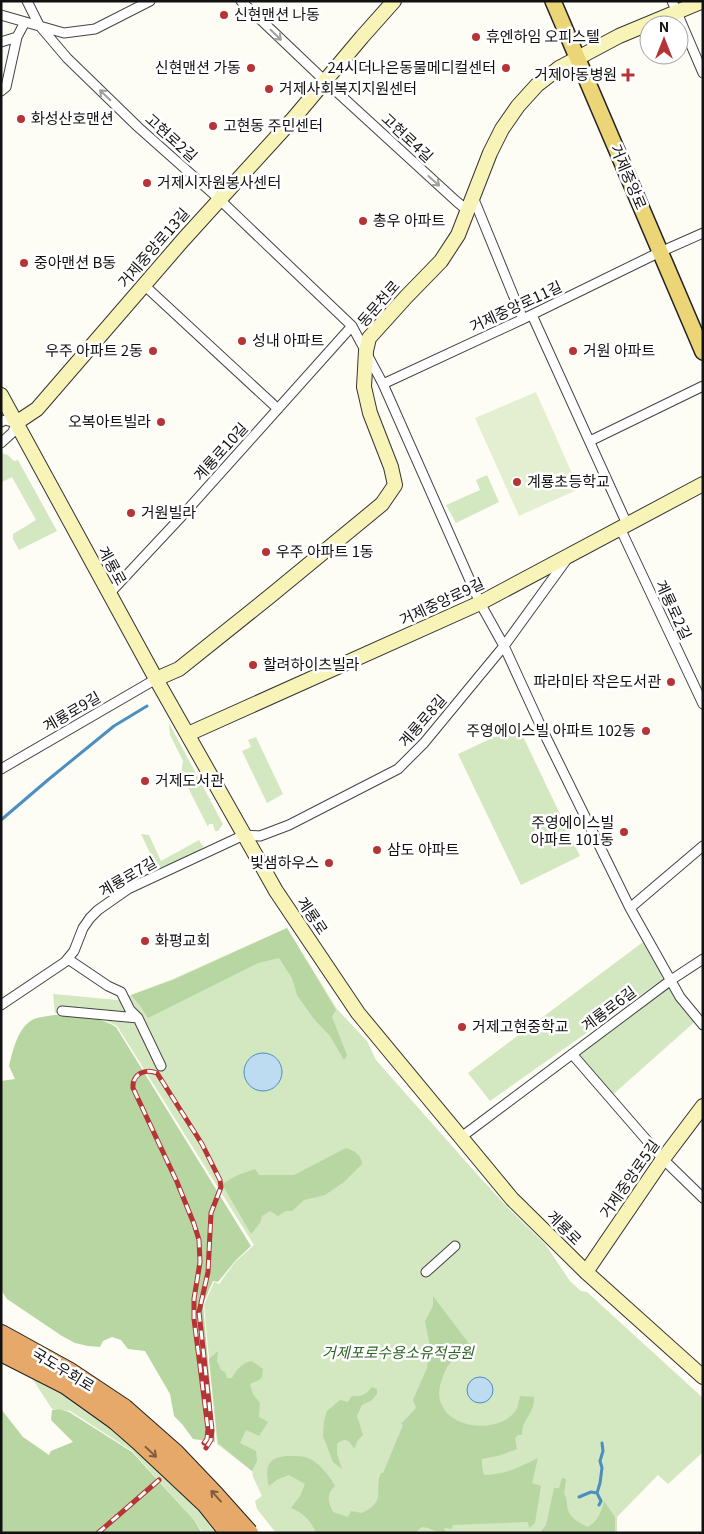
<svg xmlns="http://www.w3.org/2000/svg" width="704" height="1534" font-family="Georgia,'Noto Sans KR',serif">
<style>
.green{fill:#d3e7c1}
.forest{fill:#b7d6a1}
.pitch{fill:#e4efd2}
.water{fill:#bedcf1;stroke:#4b8ec2}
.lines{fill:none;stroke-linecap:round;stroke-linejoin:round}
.stream{stroke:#4b8ec2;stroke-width:3}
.street-casing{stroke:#444;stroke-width:11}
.secondary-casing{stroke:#333;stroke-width:16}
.primary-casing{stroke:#222;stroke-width:18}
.highway-casing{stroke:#222;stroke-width:20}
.street{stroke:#fff;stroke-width:9}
.secondary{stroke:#f8f3b7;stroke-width:14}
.primary{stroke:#ecd577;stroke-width:15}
.highway{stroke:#e7a96a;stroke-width:18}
.rail-casing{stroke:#b63435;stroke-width:5}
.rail{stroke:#fff;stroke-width:3;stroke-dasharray:9;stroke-linecap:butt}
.highway-bridge-casing{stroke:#222;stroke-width:20;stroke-linecap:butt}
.highway-bridge{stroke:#e7a96a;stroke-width:18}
.oneway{stroke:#a0a0a0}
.oneway2{stroke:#7c5d3e}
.poi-dot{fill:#b63435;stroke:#fff;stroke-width:2}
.labels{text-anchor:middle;stroke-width:5;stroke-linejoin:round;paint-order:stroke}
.poi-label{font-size:15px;fill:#111;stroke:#fff;text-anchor:start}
.street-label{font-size:15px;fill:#111;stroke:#fff}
.park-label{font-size:15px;font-style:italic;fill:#306426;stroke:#fff}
</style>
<rect width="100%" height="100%" fill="#fefdf5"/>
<path class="green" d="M1,453l7,2 6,6 4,-1 39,71 -38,19 -6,-11v-5l23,-14 -24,-43 -10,5 -1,-2z
M487,475l12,27 -43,21 -10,-18 34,-15 -4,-10z
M169,723l54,101 -5,7h-3l-2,-7h-4l-1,3 -27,-53 2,-13 -13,-26z
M518,726l62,130 -59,29 -63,-131z
M256,737l27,57 -16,9 -25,-52 9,-4 -3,-7z
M141,834l8,1 12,26 38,-21 3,5 2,1c-5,7 -38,20 -47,22z
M287,928l50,81 30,32 9,19 99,112 35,38 35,34 25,37 11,10 6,1 116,106v54l-35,32 -10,-9 -41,42v16h-341l-19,-24 -2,-8 7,-5 -9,-19 -1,-6 -35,-27 -13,-139 10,-23 5,2 16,-22 19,-17 -137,-219c-21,-11 -39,-11 -62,-13l-2,-19 65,6 55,-21z
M647,939l16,40 -173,122 -22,-28z
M671,980l27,39 -89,79 -37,-44z
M26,1369l79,52 68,62 24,25 19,25h-13l-9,-13 -62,-69 -62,-40 -18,-2z"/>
<path class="forest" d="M287,928l49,82 -4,7 15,38 -3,5 -14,-24 -16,-17 -17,-24 -5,-17 -13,-20 -21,5 -110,55 -7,-11 -10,-12 42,-15z
M55,1015c23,1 41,0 61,12l135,219 -15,14 -18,22 -5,-1 -10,23 12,138 -22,-3 -11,-15 -8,-8 -4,-22 -25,-43 -17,-2 -7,-9 -9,-3 -9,4 -3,6 -12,-1 -13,-3 -13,-7 -55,-37 -6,-9v-209l14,-2 -6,-13c4,-15 8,-37 23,-46 6,-3 16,-4 23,-5z
M346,1148c8,2 16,8 16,16l-18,18 -19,13 -21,5 -12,11h-6l-8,5 -8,-5 -8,5 -2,7 -9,11 -29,-50 16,-9 17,-6 4,6h35z
M433,1296l40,53c-15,5 -25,12 -30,27 -3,9 -6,18 -2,27 9,26 54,30 72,11 5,-5 6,-12 7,-18l14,1c1,17 -12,21 -12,38h-4l-3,3 2,11 -16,6 -19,4v8l2,8c20,0 36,-8 54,-17l-6,25 9,3 -6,37 -6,5 -1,-6 -75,3 -1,4 -8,-1 2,5c-10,0 -14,-5 -24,-6l-8,6h-98c-5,-13 -13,-20 -25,-25l9,-12 5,-12 -16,-9 -11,4 -9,7c-5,-19 -1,-30 21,-30 7,0 16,0 22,4 10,6 18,17 23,26 -9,8 -7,16 -2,26l15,5 3,-6 11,2c26,-13 11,-22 19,-40h2l20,-48 -2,-1 15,-16 -3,-8 14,-32 3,-21 -5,-26 8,-15z
M218,1351l-1,10 4,9 4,2 2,6h5c4,-8 11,-16 20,-17l11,8 -1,8 -3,3 -9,4 3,10 7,9 -1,14 9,5 -9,14 -13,-6 -6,13 16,8 1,10 -5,10 -34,-28 -9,-84z
M372,1387l5,2v5l-5,6 -10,5 -5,11 6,19 -5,5 -4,9c-4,-8 -9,-13 -17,-5v10l5,15 -9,-7 -10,-26 1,-15 3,-10 13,-11 8,2 4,-6c11,1 13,-1 20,-9z
M1,1409l22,28 26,18 2,-4 22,-9 -22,-22 1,-10 7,-1 10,3 63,40 62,68 8,13h-201z
M562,1478l4,1 -2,15c4,6 2,9 4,16 2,8 12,13 19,17 10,-4 15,-16 17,-26l11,16v16h-75l6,-8 8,-37h5z"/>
<path class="pitch" d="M536,392l43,97 -60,27 -44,-98z"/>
<path class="water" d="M244 1072a19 19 0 1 1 38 0a19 19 0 1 1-38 0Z
M467 1390a13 13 0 1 1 26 0a13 13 0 1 1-26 0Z"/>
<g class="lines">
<path class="stream" d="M1,820l48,-41 65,-53 33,-20
M579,1497l12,-5 6,1
M599,1505l2,-4 -4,-8 3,-10 2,-15 -2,-7 3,-10 -1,-8"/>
<g class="street-casing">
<path id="street" d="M27,1l12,24 28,33 71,69 81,72 133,127 31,58 97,219 24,43 39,85 87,177 50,89 23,28
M241,1l84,80 131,120 12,10
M672,1l31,72
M1,15l63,18 31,-4 55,-28
M1,42l16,-5
M1,91l5,-4 11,-50 8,-15
M473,197l50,122
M144,285l134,124
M532,315l95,209
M383,384l140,-65 137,-67 43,-19
M1,422l4,-2 11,3 -3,9 -12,11
M590,441l113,-55
M620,528l83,176
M109,594l72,-77 171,-191
M1,769l155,-90
M630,908l73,-62
M68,959l40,27 13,6 9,18 8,8 23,48
M1,1005l64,-43 9,-11 9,-23 7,-10 8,-8 30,-21 116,-54 16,1 29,-11 109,-56 26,-26 80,-97 63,-87
M62,1011l76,7
M572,1054l91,105 40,39
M460,1138l211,-158 32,-21
M426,1272l29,-26"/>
</g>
<g class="secondary-casing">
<path id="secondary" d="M1,395l155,284 120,212 82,122 154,186 74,73 117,105
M16,423l21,-14 146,-169 110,-121 69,-82 32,-36
M156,679l23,-10 90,-72 113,-93 13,-19 -4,-18 -21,-54 -6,-26 2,-36 3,-13 37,-41 35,-36 17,-26 32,-82 12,-24 16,-23 19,-21 22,-17 60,-32 84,-35
M188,734l292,-131 223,-119
M586,1272l77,-113 40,-53"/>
</g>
<g class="primary-casing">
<path id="primary" d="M553,1l150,351"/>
</g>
<g class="highway-casing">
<path id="highway" d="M1,1334l69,38 54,36
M1,1352l65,33 49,35"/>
</g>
<use href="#street" class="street"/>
<use href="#secondary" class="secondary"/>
<use href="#primary" class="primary"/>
<use href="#highway" class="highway"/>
<g class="rail-casing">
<path id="rail" d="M204,1443l3,-4 1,-10 -14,-110v-20l6,-37 -1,-22 -5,-16 -17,-42 -44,-94c-1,-14 12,-20 24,-15l45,71 18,36 1,7 -10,26 -3,59 -9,40 13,118 -1,10 -5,8
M98,1533l61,-53"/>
</g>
<use href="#rail" class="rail"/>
<g class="highway-bridge-casing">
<path id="highway-bridge" d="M124,1408l51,45 40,42 34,38
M115,1420l24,21 67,63 23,29"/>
</g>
<use href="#highway-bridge" class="highway-bridge"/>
</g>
<defs><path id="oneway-shaft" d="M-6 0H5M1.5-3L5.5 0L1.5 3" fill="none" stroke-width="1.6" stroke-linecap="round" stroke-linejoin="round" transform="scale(1.25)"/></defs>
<g class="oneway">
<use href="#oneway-shaft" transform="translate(276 35) rotate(44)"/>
<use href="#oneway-shaft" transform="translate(105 95) rotate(-136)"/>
<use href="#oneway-shaft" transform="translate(434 181) rotate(42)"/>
</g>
<g class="oneway2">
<use href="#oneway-shaft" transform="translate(151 1452) rotate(43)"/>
<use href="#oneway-shaft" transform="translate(216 1496) rotate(-132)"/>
</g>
<g class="poi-dot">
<circle cx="224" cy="15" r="5"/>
<circle cx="476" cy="37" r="5"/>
<circle cx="251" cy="68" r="5"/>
<circle cx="506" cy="68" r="5"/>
<path d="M625.5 67.5h5v5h5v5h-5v5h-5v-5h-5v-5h5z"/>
<circle cx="269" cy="89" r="5"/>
<circle cx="21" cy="119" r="5"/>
<circle cx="213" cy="126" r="5"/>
<circle cx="147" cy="183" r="5"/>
<circle cx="363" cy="221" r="5"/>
<circle cx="24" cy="263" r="5"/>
<circle cx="242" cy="341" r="5"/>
<circle cx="153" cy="351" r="5"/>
<circle cx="573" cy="351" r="5"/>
<circle cx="161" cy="422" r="5"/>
<circle cx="517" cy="482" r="5"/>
<circle cx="131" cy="513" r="5"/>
<circle cx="266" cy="552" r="5"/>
<circle cx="253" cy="665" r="5"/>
<circle cx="671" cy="682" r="5"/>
<circle cx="646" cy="731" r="5"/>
<circle cx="145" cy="781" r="5"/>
<circle cx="624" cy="832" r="5"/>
<circle cx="377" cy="850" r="5"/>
<circle cx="329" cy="863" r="5"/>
<circle cx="145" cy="941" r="5"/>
<circle cx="462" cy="1027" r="5"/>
</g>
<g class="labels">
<g class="poi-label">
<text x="234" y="20">신현맨션 나동</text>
<text x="486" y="42">휴엔하임 오피스텔</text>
<text x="241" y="73" text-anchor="end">신현맨션 가동</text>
<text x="496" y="73" text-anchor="end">24시더나은동물메디컬센터</text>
<text x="617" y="80" text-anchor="end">거제아동병원</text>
<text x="279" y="94">거제사회복지지원센터</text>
<text x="31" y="124">화성산호맨션</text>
<text x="223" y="131">고현동 주민센터</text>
<text x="157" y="188">거제시자원봉사센터</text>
<text x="373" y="226">총우 아파트</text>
<text x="34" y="268">중아맨션 B동</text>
<text x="252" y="346">성내 아파트</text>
<text x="143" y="356" text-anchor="end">우주 아파트 2동</text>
<text x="583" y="356">거원 아파트</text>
<text x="151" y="427" text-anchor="end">오복아트빌라</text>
<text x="527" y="487">계룡초등학교</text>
<text x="141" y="518">거원빌라</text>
<text x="276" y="557">우주 아파트 1동</text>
<text x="263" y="670">할려하이츠빌라</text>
<text x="661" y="687" text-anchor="end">파라미타 작은도서관</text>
<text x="636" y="736" text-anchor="end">주영에이스빌 아파트 102동</text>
<text x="155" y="786">거제도서관</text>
<text x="614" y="828" text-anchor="end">주영에이스빌<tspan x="614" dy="17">아파트 101동</tspan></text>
<text x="387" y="855">삼도 아파트</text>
<text x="319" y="868" text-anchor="end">빛샘하우스</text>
<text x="155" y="946">화평교회</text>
<text x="472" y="1032">거제고현중학교</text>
</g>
<g class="street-label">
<text transform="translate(171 138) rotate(42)" y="5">고현로2길</text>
<text transform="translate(407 138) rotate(43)" y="5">고현로4길</text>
<text transform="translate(628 177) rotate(67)" y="5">거제중앙로</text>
<text transform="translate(154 248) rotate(-49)" y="5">거제중앙로13길</text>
<text transform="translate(379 304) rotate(-49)" y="5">동문천로</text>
<text transform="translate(516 307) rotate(-25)" y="5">거제중앙로11길</text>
<text transform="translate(221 452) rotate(-48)" y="5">계룡로10길</text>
<text transform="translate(112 566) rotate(61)" y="5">계룡로</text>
<text transform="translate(442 602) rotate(-25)" y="5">거제중앙로9길</text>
<text transform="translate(673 610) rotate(65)" y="5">계룡로2길</text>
<text transform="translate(72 712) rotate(-30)" y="5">계룡로9길</text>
<text transform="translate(423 721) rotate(-49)" y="5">계룡로8길</text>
<text transform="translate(128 877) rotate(-30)" y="5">계룡로7길</text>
<text transform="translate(312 916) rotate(56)" y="5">계룡로</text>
<text transform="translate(609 1009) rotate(-37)" y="5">계룡로6길</text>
<text transform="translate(630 1179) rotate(-55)" y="5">거제중앙로5길</text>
<text transform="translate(564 1228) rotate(45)" y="5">계룡로</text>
<text transform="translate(63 1370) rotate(31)" y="5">국도우회로</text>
</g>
<g class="park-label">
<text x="398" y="1358">거제포로수용소유적공원</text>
</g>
</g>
<rect width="704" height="1534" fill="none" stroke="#111111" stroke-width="5"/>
<g transform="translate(664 40)"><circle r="24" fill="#ffffff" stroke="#a0a0a0"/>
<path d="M0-4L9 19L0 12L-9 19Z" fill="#b63435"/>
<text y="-8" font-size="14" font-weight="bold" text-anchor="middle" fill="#111111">N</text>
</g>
</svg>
